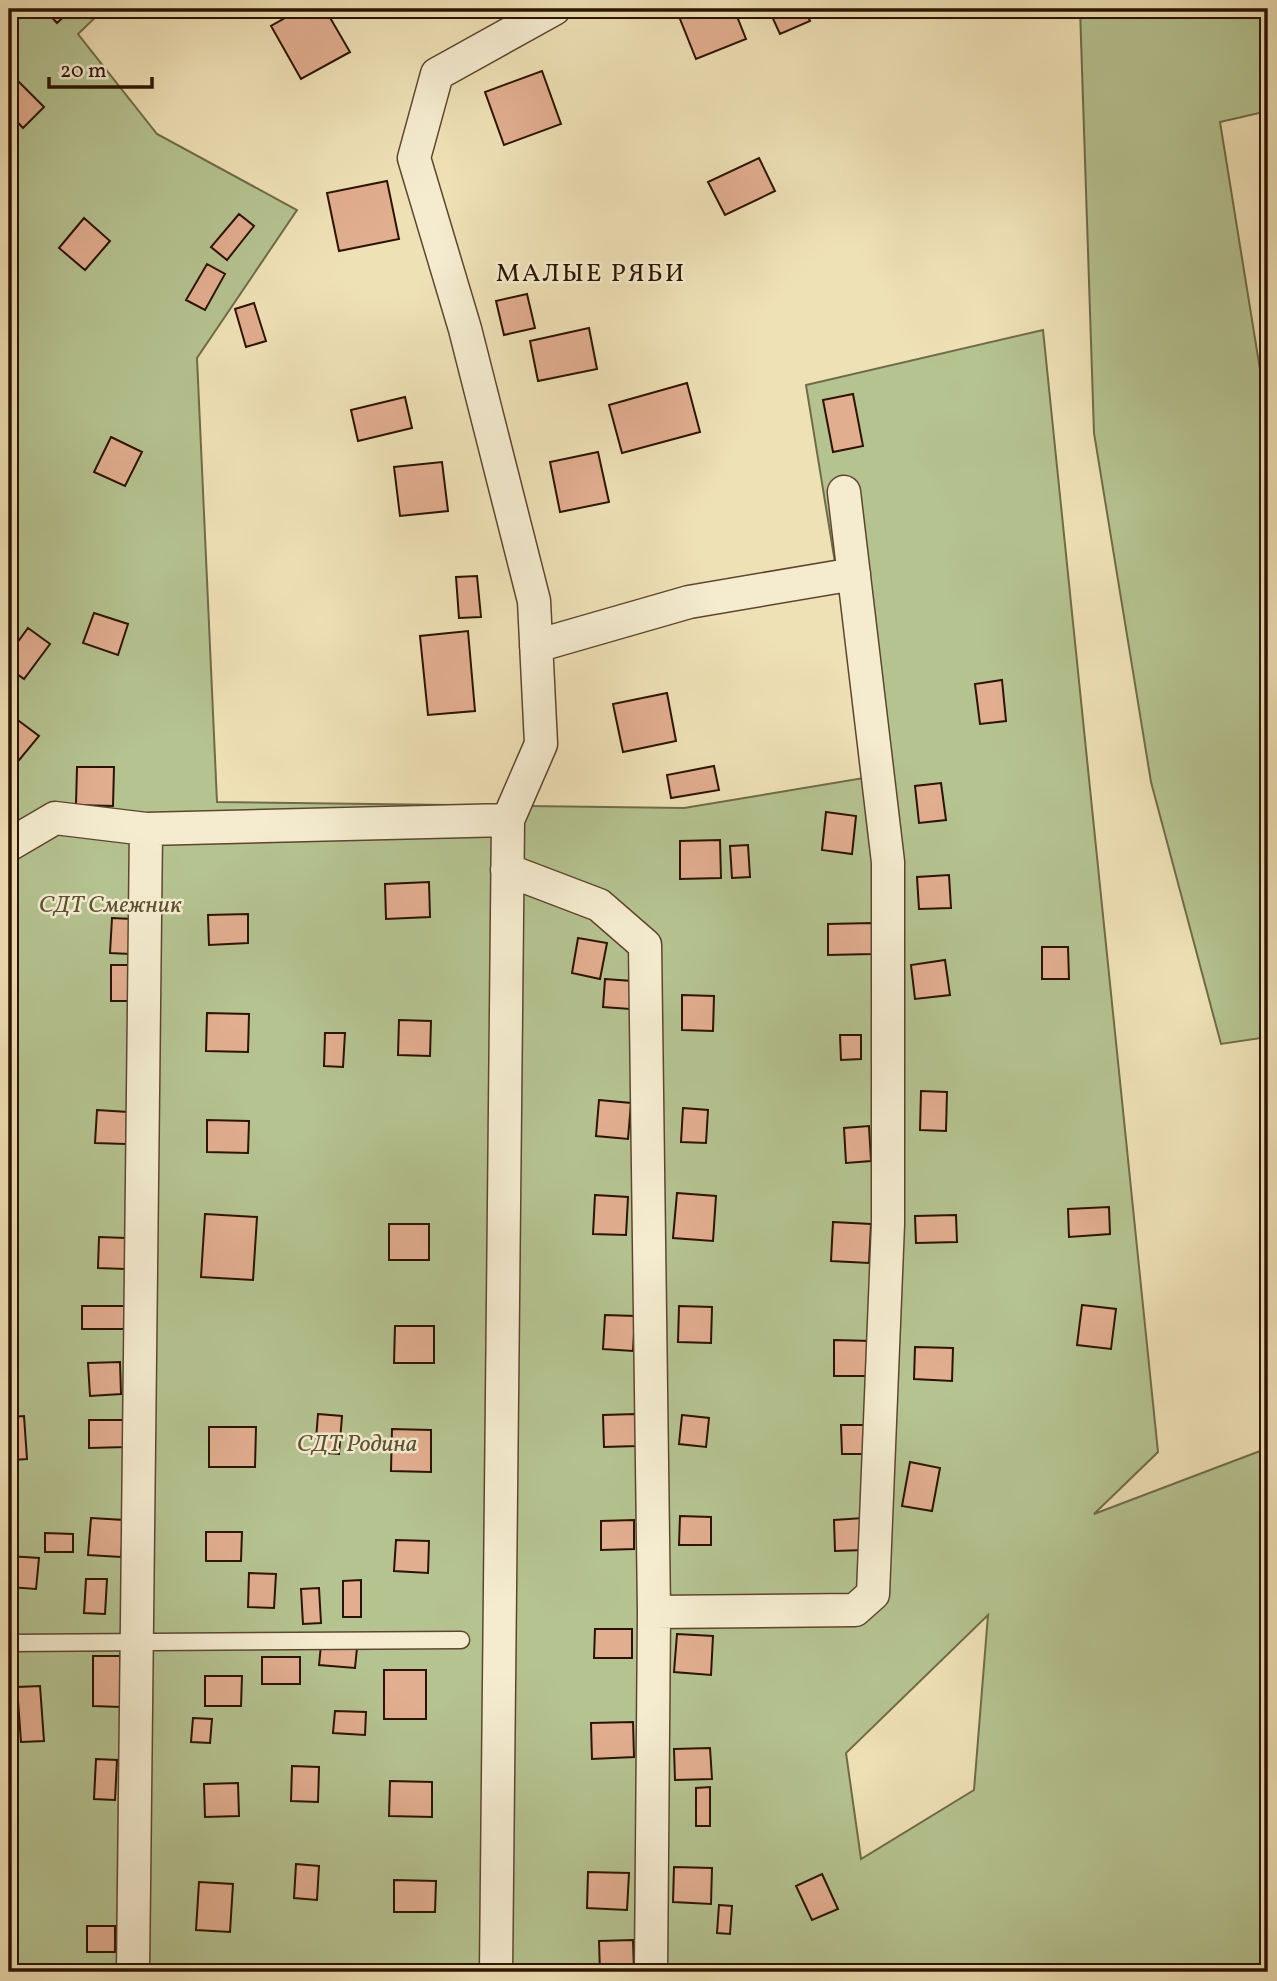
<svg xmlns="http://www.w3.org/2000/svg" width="1277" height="1981" font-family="Vollkorn,serif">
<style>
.green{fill:#b5c391;stroke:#706b48;stroke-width:2;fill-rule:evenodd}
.building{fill:#e2ae90;stroke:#2c1300;stroke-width:2}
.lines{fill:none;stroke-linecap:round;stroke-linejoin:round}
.lane-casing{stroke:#5d462e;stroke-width:19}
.street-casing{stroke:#5d462e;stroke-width:35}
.lane{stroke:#f5ecd0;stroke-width:16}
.street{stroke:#f5ecd0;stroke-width:32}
.labels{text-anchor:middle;stroke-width:5;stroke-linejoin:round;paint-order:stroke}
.park-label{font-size:24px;font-style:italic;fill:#5c5133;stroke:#f5ecd0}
.neighbourhood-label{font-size:26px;letter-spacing:2px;fill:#2c1300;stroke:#f5ecd0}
</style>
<rect width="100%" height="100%" fill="#efe1b6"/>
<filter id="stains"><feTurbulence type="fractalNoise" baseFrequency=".00286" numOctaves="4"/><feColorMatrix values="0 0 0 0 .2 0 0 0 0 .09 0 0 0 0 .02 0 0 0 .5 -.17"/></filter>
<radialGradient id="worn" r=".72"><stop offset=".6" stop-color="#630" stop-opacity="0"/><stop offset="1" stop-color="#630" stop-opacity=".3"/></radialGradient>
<path class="green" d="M9,9h95l-26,25 79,100 140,76 -100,148 20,444 467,6 186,-31 -64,-392 237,-55 115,1122 -64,62 174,-66v524h-1259zM988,1615l-14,175 -113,69 -15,-106z
M1080,9h188v102l-48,11 48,297v618l-47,7 -70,-262 -57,-349z"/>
<path class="building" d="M44,9h28l-15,14z
M301,9h24l25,43 -49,27 -30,-53z
M676,9h58l12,30 -50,20z
M805,9l5,12 -30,13 -11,-24z
M542,71l19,53 -57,21 -19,-53z
M18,81l26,26 -21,21 -14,-15v-23z
M759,158l16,33 -50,24 -17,-33z
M387,181l12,58 -60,12 -12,-58z
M239,214l15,12 -27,34 -16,-13z
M84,218l26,23 -25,29 -26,-22z
M207,264l18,10 -20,36 -19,-10z
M527,294l8,34 -31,7 -8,-34z
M254,303l12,38 -20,6 -11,-38z
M589,328l8,41 -59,12 -8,-40z
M687,383l13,49 -78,21 -13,-48z
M853,394l10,52 -30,6 -10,-52z
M405,397l7,31 -54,13 -7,-31z
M111,437l31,15 -17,34 -31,-14z
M598,452l11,50 -49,10 -10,-50z
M442,462l6,49 -48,5 -6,-49z
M477,576l4,41 -22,1 -3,-41z
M94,613l34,11 -10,31 -35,-12z
M28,628l22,16 -26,35 -15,-11v-14z
M468,631l7,80 -47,4 -8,-79z
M1002,680l4,41 -26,3 -5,-40z
M667,693l9,48 -53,11 -10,-48z
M15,718l24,18 -24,29 -6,-5v-34z
M714,766l5,24 -48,8 -4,-23z
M77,767h37l-1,39 -37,-1z
M941,783l5,37 -27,3 -4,-37z
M826,812l30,4 -4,38 -30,-4z
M720,840l1,38 -41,1v-38z
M748,845l2,32 -18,1 -2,-32z
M949,875l2,33 -32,1 -2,-32z
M429,882l1,35 -44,2 -1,-35z
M248,914v29l-39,2 -1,-30z
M112,918l20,1 -2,35 -20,-1z
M872,923v31l-44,1v-31z
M578,938l29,5 -7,36 -28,-6z
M1042,947h26l1,32h-27z
M945,960l5,35 -35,4 -4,-34z
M111,965h23l1,36h-24z
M605,979l27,2 -2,28 -27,-2z
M682,995l32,1 -1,35 -31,-1z
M207,1013l42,1 -1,38 -42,-1z
M399,1020l32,1 -1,35 -32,-1z
M325,1033h20l-2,34 -19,-1z
M840,1035h21v24l-20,1z
M921,1091l26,1 -1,39 -26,-1z
M599,1100l32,3 -3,36 -32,-3z
M683,1108l25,2 -2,33 -25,-1z
M97,1110l31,2 -2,32 -31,-1z
M207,1120l42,1 -1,32 -41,-1z
M869,1126l2,35 -25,2 -2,-35z
M677,1193l39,3 -3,45 -40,-3z
M595,1195l33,2 -2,38 -33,-1z
M1109,1207l1,27 -41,3 -1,-28z
M205,1214l52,3 -4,63 -52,-3z
M956,1215l1,27 -41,1 -1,-27z
M833,1222l38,2 -2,39 -38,-2z
M389,1224h40v36h-40z
M99,1237l27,1 -1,31 -27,-1z
M1082,1305l34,4 -5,40 -34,-4z
M82,1306h45v23h-45z
M679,1306l33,1 -1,36 -33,-1z
M605,1315l30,1 -2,35 -30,-2z
M395,1326h39v37h-40z
M834,1340l38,1v35h-38z
M915,1347l38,1 -1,33 -38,-2z
M120,1362l1,32 -31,2 -2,-33z
M318,1414l24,2 -3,38 -24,-2z
M635,1414l2,32 -33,1 -1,-32z
M682,1415l27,3 -3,29 -27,-3z
M24,1416l3,43 -14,1 -2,-43z
M89,1420h37v27l-37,1z
M841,1425h28v29h-27z
M209,1427h47l-1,40h-46z
M392,1429l39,1v42l-40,-1z
M910,1462l30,6 -8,43 -30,-5z
M680,1516l31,1v28h-32z
M91,1518l33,2 -3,37 -33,-2z
M863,1518l1,32 -29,1 -1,-31z
M634,1520v29l-33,1v-29z
M206,1532h36l-1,29h-35z
M45,1533l28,1v18h-28z
M396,1540l33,1 -1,32 -34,-2z
M9,1556l30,2 -3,31 -27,-2z
M249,1573l27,1 -2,34 -26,-1z
M86,1579h21l-2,35 -21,-1z
M361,1580v37h-18v-36z
M319,1588l2,35 -18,1 -2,-35z
M595,1629h37v29h-38z
M677,1634l36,2 -2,39 -37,-3z
M321,1645l36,3 -2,20 -36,-3z
M93,1656h27v51l-27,-1z
M262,1657h38v27h-38z
M384,1670h42v49h-42z
M205,1676h37l-1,30h-36z
M40,1686l4,55 -23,1 -4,-55z
M335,1711l31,1 -1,23 -32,-2z
M193,1718l19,1 -2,24 -19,-1z
M633,1722l1,35 -42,2 -1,-36z
M710,1748l2,31 -37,1 -1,-31z
M96,1759l21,1 -2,40 -21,-1z
M292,1766l27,1 -1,35 -27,-1z
M390,1781l42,1v35l-43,-1z
M238,1783l1,33 -34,1 -1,-33z
M710,1787v39h-14v-38z
M296,1864l23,2 -2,34 -23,-2z
M674,1867l38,1 -1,36 -38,-2z
M588,1872l41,1 -2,37 -40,-2z
M822,1874l16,35 -26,11 -16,-34z
M394,1880l42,1 -1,31h-41z
M199,1882l34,2 -3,48 -34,-2z
M719,1905l13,1 -2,28 -13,-1z
M87,1926h28v26h-28z
M633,1940l1,32h-34l-1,-31z
M706,1965l1,7h-31l-1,-5z"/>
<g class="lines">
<g class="lane-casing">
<path id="lane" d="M9,1643l452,-3"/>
</g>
<g class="street-casing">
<path id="street" d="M536,646l153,-44 165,-28
M146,829l362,-9
M9,845l46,-27 91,11 -13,1143
M507,870l92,35 46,40 9,667 201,-2 18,-16 15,-370v-362l-44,-370
M496,1972l12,-1152 33,-76 -7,-143 -69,-272 -51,-171 23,-84 117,-65
M651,1972l3,-360"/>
</g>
<use href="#lane" class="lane"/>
<use href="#street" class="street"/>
</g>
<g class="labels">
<g class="park-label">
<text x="110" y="912">СДТ Смежник</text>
<text x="357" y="1451">СДТ Родина</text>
</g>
<g class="neighbourhood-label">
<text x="591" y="281">МАЛЫЕ РЯБИ</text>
</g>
</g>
<rect width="1277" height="1981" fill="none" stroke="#efe1b6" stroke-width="35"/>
<rect x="10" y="10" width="1256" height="1960" fill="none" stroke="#2c1300" stroke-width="3.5"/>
<rect x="18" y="18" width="1242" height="1946" fill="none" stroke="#2c1300" stroke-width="2"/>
<path d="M49 77v10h103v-10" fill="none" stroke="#2c1300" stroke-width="3.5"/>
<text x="60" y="77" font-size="21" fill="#2c1300" stroke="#f5ecd0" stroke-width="5" paint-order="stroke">20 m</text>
<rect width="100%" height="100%" filter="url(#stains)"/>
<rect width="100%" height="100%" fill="url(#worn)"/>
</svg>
